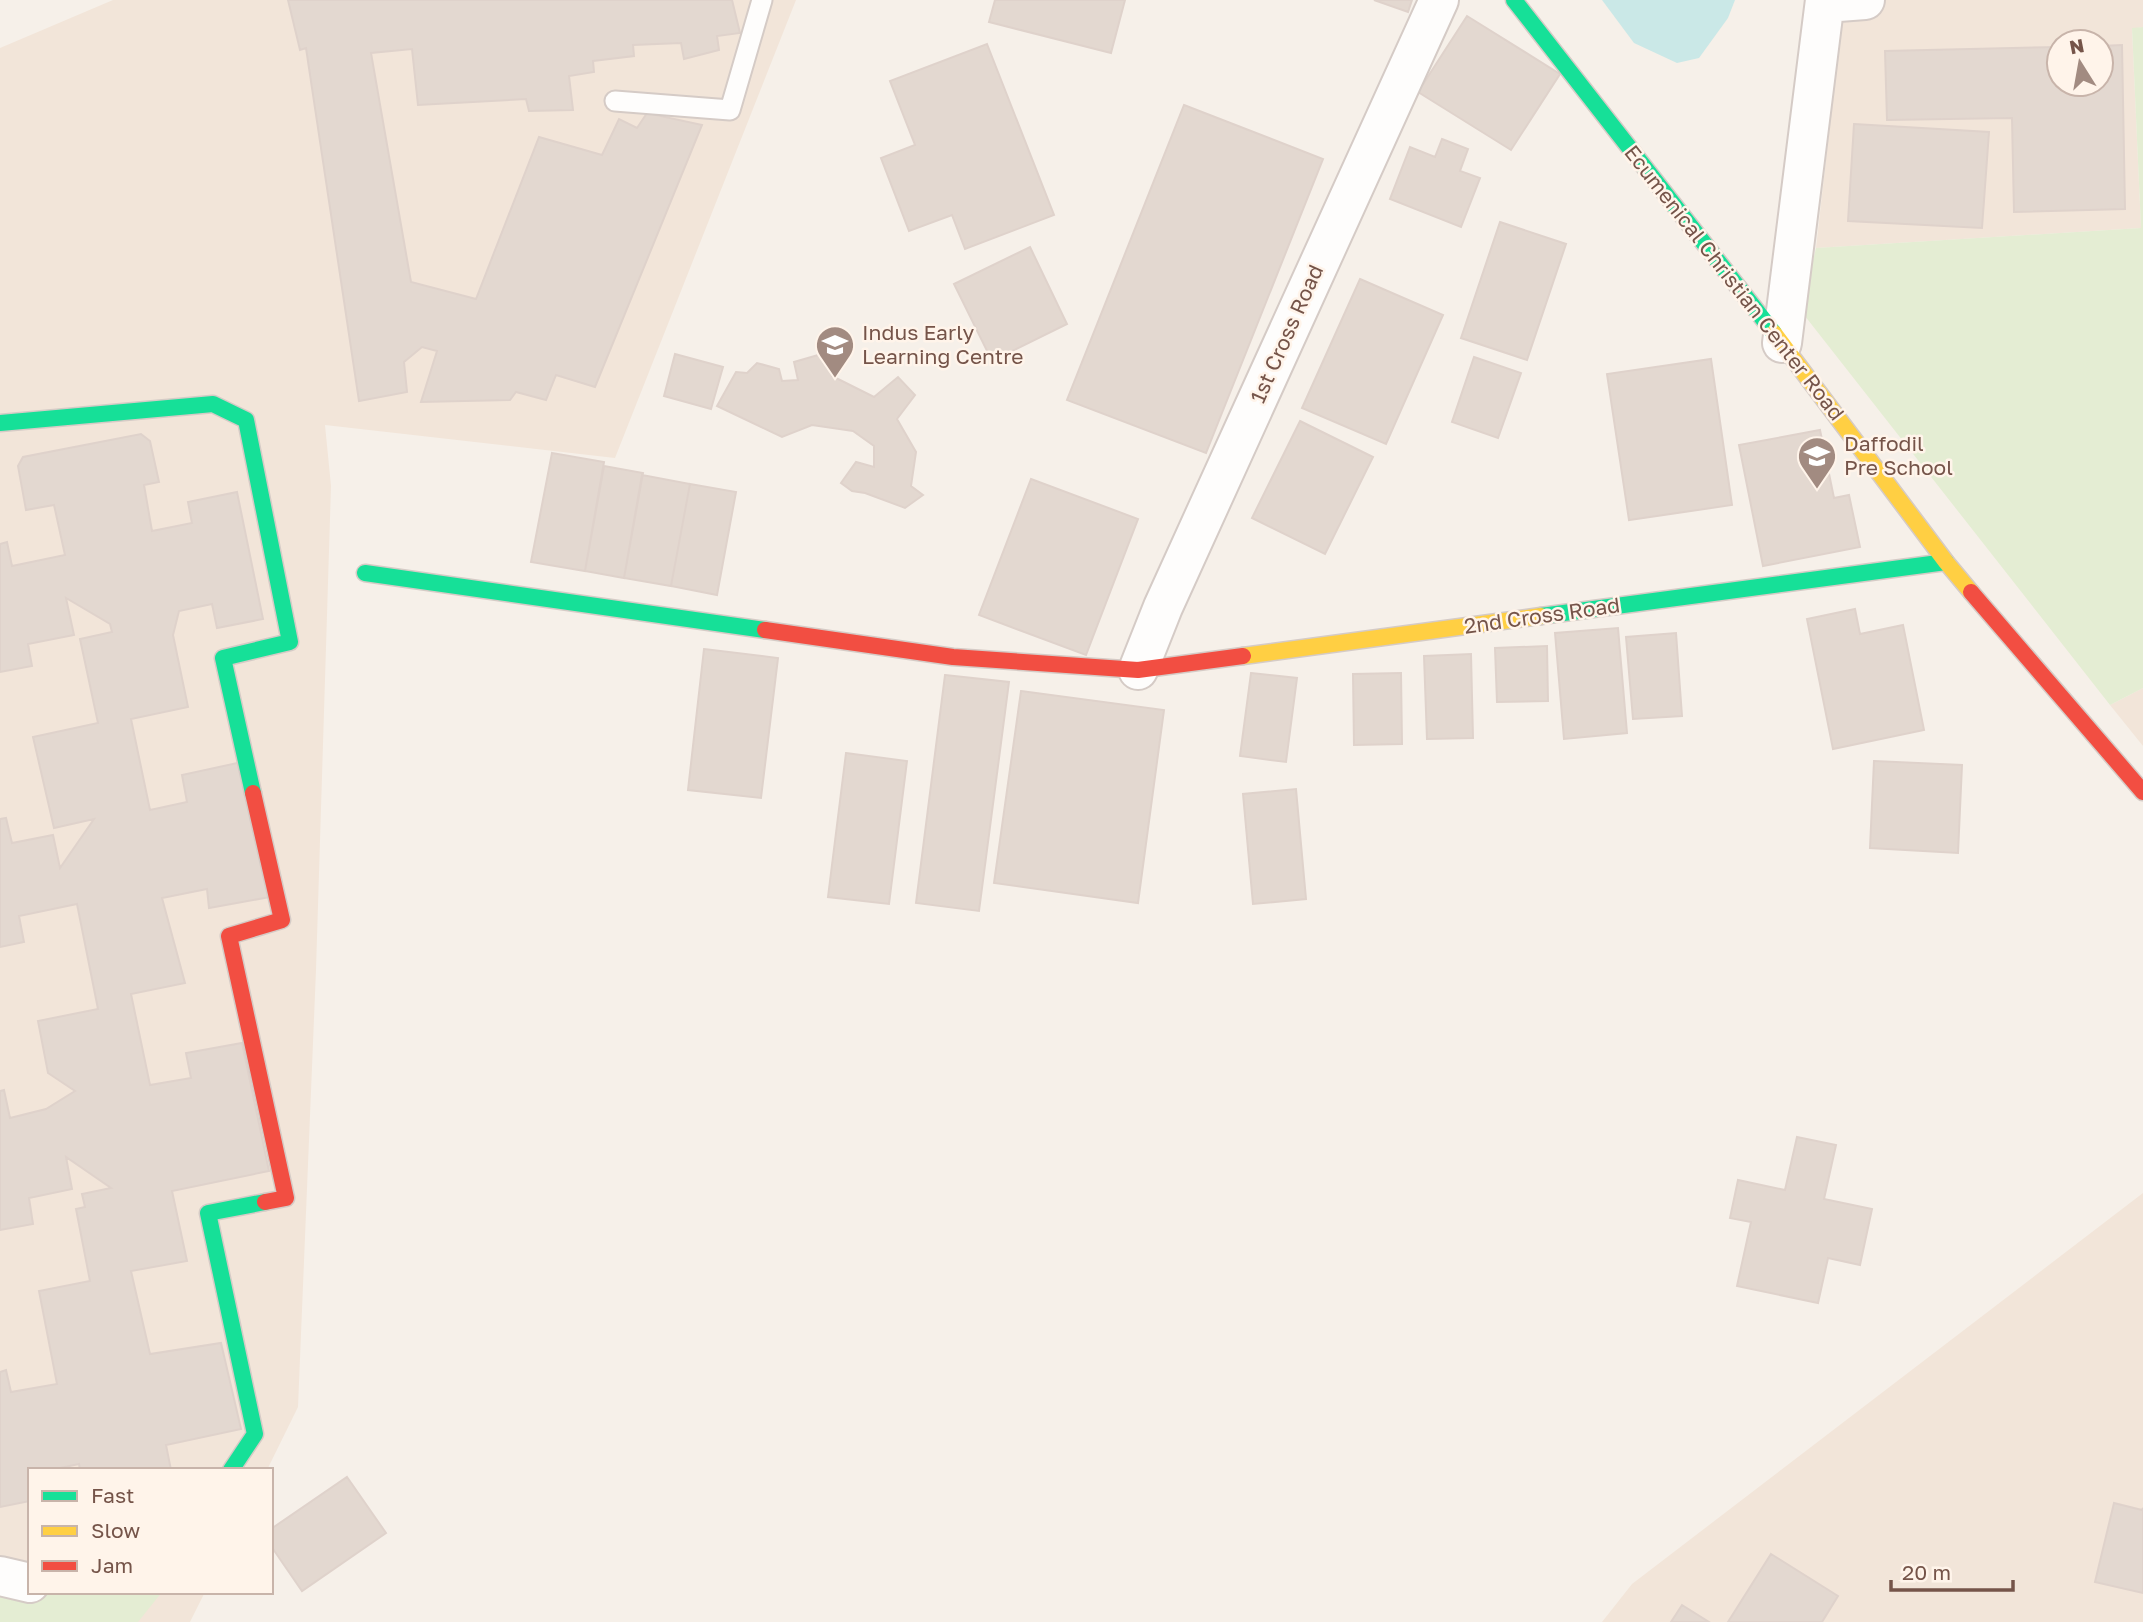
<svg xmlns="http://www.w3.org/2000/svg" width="2143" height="1622" font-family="'Golos Text',sans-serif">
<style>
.residential{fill:#f2e5d9;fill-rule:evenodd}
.green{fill:#e4edd3}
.water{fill:#cae8e7}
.building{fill:#e3d8d0;stroke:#dfd2cb;stroke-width:2}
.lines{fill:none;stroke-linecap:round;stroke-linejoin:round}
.lane-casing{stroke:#d5cbc6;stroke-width:23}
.street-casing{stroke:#d5cbc6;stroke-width:42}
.fast-casing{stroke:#d5cbc6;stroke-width:19}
.slow-casing{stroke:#d5cbc6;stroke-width:19}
.jam-casing{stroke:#d5cbc6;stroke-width:19}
.lane{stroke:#fefdfc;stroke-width:19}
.street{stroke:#fefdfc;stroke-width:38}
.fast{stroke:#16e098;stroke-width:16}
.slow{stroke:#ffcf43;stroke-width:16}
.jam{stroke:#f24e42;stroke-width:16}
.labels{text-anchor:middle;stroke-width:5;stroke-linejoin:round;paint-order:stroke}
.street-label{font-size:21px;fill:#755449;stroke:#fff4ea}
.poi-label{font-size:21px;fill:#755449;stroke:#fff4ea;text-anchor:start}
</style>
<rect width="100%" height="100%" fill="#f6f0e9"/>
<path class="residential" d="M113,0h683l-181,458 -290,-33 6,61 -15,484 -18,437 -31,63h-237v122h175l-15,30h-190v-1574z
M1844,0h299v27l-11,2 9,199 -325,20zM2059,42h42v42h-42z
M2143,688v58l-33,-41z
M2143,1193v429h-541l30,-38z"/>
<path class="green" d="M2143,27v661l-33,17 -309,-394 15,-63 325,-20 -9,-200z
M30,1591v1h132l-24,30h-138v-25z"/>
<path class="water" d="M1602,0h133l-7,18 -29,40 -22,5 -43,-20z"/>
<path class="building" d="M288,0h444l8,33 -23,3 2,14 -35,9 -3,-16 -48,2 1,11 -41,5 1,11 -25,4 4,34 -44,1 -3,-12 -108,6 -6,-56 -41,4 40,229 65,17 63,-162 63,18 17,-36 18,9 10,-15 55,12 -107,262 -39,-12 -10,25 -30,-8 -6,8 -89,2 16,-51 -15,-4 -18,15 3,30 -48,9 -53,-353 -6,2z
M995,0h130l-14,53 -122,-31z
M1374,0h38l-4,12z
M1467,16l93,58 -49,76 -93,-58z
M987,44l67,171 -89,34 -13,-34 -43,16 -28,-73 34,-13 -25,-64z
M2122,45l3,164 -111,3 -2,-94 -125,2 -2,-69 174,-4v37h42v-38z
M1184,105l139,54 -117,294 -139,-53z
M1854,124l135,8 -7,96 -134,-7z
M1442,139l26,10 -8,22 20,7 -19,49 -71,-28 20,-52 25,10z
M1500,222l66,22 -39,116 -66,-22z
M1030,247l37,77 -75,37 -38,-77z
M1360,279l83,36 -57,129 -84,-36z
M825,353l7,23 42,21 24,-20 17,18 -18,24 19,33 -5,34 12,9 -18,13 -40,-15 -13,-2 -11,-8 15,-21 18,5v-21l-21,-15 -41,-6 -30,12 -65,-31 19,-34 11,1 10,-10 22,6 3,12 16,-1 -4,-18z
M675,354l48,13 -12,42 -47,-13z
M1474,357l47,16 -23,65 -46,-16z
M1711,359l21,146 -103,15 -22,-146z
M1300,421l73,36 -48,97 -73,-36z
M1820,430l14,68 15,-3 11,52 -97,19 -24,-121z
M141,434l9,7 9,41 -15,3 8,46 40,-8 -4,-21 49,-10 26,127 -46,9 -5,-24 -33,7 -6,24 15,72 -57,12 19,91 37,-8 -5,-27 60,-13 28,135 -61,11 -2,-19 -45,9 23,85 -54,11 19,91 41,-7 -5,-25 56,-10 27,128 -97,20 15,70 -56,10 19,83 71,-11 20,86 -75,16 5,25h-91l-1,-6 -28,6h-21v31l-30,6v-135l6,-2 5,22 46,-8 -18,-93 51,-10 -14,-72 9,-2 -3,-13 29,-6 -45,-31 6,32 -43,9 4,26 -33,6v-139l4,-1 6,28 36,-9 29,-18 -27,-18 -10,-52 60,-12 -21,-105 -58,12 5,26 -24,5v-128l6,-1 6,25 41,-8 7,33 34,-49 -40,9 -21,-91 65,-14 -18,-84 32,-7 -2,-8 -44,-26 8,37 -46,9 4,22 -32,6v-128l7,-2 5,24 53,-11 -11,-50 -28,5 -8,-44 5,-9z
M552,453l52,9 -19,109 -54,-9z
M604,466l39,7 -19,105 -39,-7z
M642,475l48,9 -19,102 -47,-8z
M1031,479l107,40 -52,136 -107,-40z
M690,484l46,8 -19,103 -46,-9z
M1855,609l5,25 43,-9 21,105 -91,19 -26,-130z
M1618,628l9,105 -63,6 -9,-106z
M1676,633l6,83 -49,3 -7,-82z
M1547,646l1,55 -51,1 -2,-54z
M704,649l74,9 -17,140 -73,-8z
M1471,654l2,84 -46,1 -3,-83z
M1251,673l46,5 -11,84 -46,-6z
M1401,673l1,71 -48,1 -1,-71z
M945,675l64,7 -30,229 -63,-8z
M1021,691l143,19 -26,193 -144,-20z
M846,753l61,8 -18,143 -61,-7z
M1874,761l88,4 -4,88 -88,-5z
M1296,789l10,110 -53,5 -10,-110z
M1797,1137l39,8 -12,54 48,10 -12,56 -32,-7 -10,45 -81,-17 14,-64 -21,-4 8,-38 47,10z
M347,1477l39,56 -84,58 -31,-45v-17z
M2114,1503l28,7 1,-2v85l-48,-11z
M1771,1554l67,42 -16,26h-94z
M1682,1605l27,17h-38z"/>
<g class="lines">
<g class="lane-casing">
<path id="lane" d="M615,101l115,9 32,-110"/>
</g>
<g class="street-casing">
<path id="street" d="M1825,3l40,-3
M1782,343l43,-343
M1138,670l25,-63 276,-607
M0,1576l30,7"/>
</g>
<g class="fast-casing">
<path id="fast" d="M1514,0l260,333
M0,423l213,-19 33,16 44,222 -67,16 30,135
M365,573l400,57
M1541,616l405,-54
M231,1470l24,-36 -47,-221 57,-11"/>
</g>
<g class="slow-casing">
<path id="slow" d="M1774,333l172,229 25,30
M1243,656l298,-40"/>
</g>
<g class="jam-casing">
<path id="jam" d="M1971,592l172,200
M765,630l188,27 185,13 105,-14
M253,793l29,127 -53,16 57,262 -21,4"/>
</g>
<use href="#lane" class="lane"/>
<use href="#street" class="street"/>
<use href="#fast" class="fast"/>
<use href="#slow" class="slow"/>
<use href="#jam" class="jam"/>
</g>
<defs>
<g id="school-pin" transform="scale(2.0125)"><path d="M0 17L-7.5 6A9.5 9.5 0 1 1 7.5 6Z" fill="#a28b81" stroke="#fff4ea"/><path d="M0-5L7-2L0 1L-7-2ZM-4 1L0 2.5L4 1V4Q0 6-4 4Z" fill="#fff"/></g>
</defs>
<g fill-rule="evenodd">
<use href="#school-pin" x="835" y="345"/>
<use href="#school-pin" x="1817" y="456"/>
</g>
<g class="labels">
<g class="street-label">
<text transform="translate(1734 283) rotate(52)" y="7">Ecumenical Christian Center Road</text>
<text transform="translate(1287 334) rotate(-66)" y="7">1st Cross Road</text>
<text transform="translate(1542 616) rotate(-8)" y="7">2nd Cross Road</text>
</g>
<g class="poi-label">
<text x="862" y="340">Indus Early<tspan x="862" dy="24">Learning Centre</tspan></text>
<text x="1844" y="451">Daffodil<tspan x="1844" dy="24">Pre School</tspan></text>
</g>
</g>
<rect x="28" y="1468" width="245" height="126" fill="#fff4ea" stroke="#c8b4aa" stroke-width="2"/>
<rect x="42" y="1491" width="35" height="10" fill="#16e098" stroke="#c8b4aa" stroke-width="2"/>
<text x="91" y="1503" font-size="21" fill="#755449">Fast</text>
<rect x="42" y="1526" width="35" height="10" fill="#ffcf43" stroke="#c8b4aa" stroke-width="2"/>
<text x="91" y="1538" font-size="21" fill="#755449">Slow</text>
<rect x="42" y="1561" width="35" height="10" fill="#f24e42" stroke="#c8b4aa" stroke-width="2"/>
<text x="91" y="1573" font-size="21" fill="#755449">Jam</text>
<g transform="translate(2080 63) rotate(349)"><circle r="33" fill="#fff4ea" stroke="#c8b4aa" stroke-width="2"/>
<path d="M0-5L12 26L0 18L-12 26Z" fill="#a28b81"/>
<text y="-10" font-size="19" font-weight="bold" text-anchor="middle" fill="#755449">N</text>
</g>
<path d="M1891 1580v10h122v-10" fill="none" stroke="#755449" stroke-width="3.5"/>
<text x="1902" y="1580" font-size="21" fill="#755449" stroke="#fff4ea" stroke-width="5" paint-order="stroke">20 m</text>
</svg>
